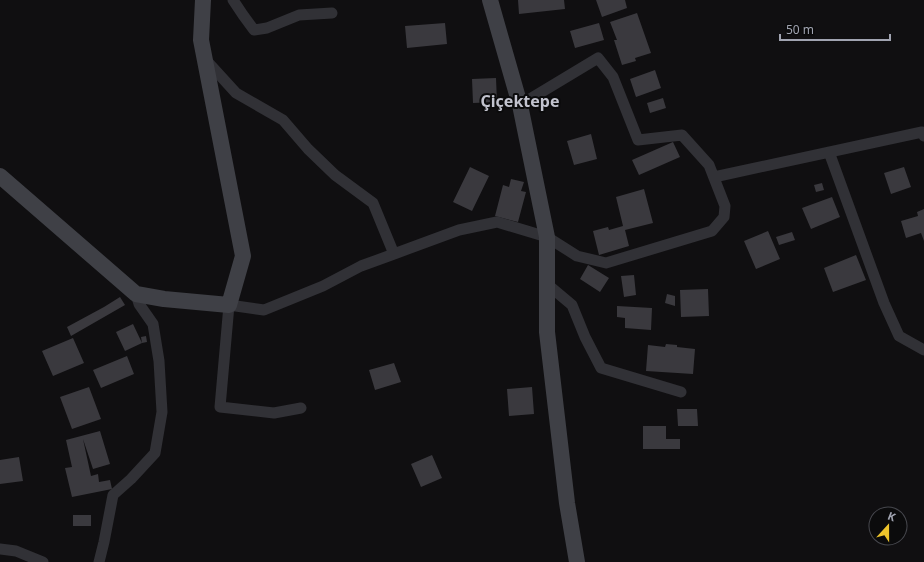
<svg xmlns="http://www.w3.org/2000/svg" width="924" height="562" font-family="'Noto Sans',sans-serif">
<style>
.building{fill:#3a393e}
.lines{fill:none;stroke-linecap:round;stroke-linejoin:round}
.street{stroke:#313136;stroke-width:11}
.secondary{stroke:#3f4046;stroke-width:16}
.labels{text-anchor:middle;stroke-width:4;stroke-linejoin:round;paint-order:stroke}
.quarter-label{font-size:16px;font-weight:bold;fill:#c2c3ce;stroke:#0b0b0c}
</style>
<rect width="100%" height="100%" fill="#100f11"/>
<path class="building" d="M518,0h46l1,9 -46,5z
M596,0h29l2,8 -25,9z
M637,13l14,40 -16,5 1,3 -14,4 -8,-25h3l-7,-18z
M445,23l2,21 -40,4 -2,-22z
M599,23l5,17 -29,8 -5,-17z
M655,70l6,18 -25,9 -6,-18z
M496,78l1,24 -24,1 -1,-24z
M663,98l3,10 -16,5 -3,-10z
M591,134l6,25 -23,6 -7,-24z
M673,142l7,15 -41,18 -7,-15z
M470,167l19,9 -17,35 -19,-9z
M904,167l7,20 -20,7 -7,-21z
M511,179l13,3 -3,9 5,1 -8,30 -23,-6 8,-31 6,2z
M822,183l2,7 -8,2 -2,-7z
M644,189l9,34 -28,7 4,16 -30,9 -6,-24 15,-4 1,3 14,-4 -7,-29z
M832,197l8,20 -29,12 -9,-21z
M924,209v32l-3,-8 -15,5 -5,-17 17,-5 -1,-4z
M768,231l12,28 -24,10 -12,-28z
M792,232l3,8 -16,5 -3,-8z
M856,255l10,25 -33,12 -9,-24z
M588,265l21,13 -9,14 -20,-13z
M634,275l2,20 -12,2 -3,-21z
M708,289l1,27 -28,1 -1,-27z
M667,294l8,2v10l-10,-3z
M120,297l5,8 -54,31 -4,-9 37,-20z
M617,306l35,2 -1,22 -26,-2v-10l-8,-1z
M133,324l9,19 -17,8 -9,-19z
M146,336l1,6 -5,1 -1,-6z
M73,338l11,25 -31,13 -11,-25z
M666,344l11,1v2l18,2 -2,25 -47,-3 2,-26 17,2z
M127,356l7,18 -33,14 -8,-18z
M394,363l7,19 -26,8 -6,-20z
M89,387l12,32 -29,10 -12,-32z
M532,387l2,27 -25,2 -2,-27z
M677,409h20l1,17h-20z
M643,426h23v13h14v10h-37z
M100,431l10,33 -17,5 -10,-30 8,37 7,-2 1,8 11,-2 2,9 -40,8 -7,-29 7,-1 -6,-27z
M432,455l10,23 -21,9 -10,-23z
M19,457l4,24 -23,3v-24z
M73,515h18v11h-18z"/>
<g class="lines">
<path class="street" d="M233,0l10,15 11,15 13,-2 32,-13 33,-2
M205,59l31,34 47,27 25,29 27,26 38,28 21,51 65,-24 38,-8 50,15 30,19 29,7 106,-32 12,-14 1,-11 -16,-41 -27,-30 -44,5 -25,-63 -15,-19 -78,47
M829,152l55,151 15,33 25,14
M714,177l208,-45 2,4
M547,284l25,21 13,32 16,31 80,24
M301,408l-27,5 -54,-6 9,-102 35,5 59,-24 38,-20 33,-12
M0,549l16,2 27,11
M99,562l5,-20 9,-47 18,-16 24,-26 7,-41 -3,-51 -6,-37 -14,-20 -3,-10"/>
<path class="secondary" d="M490,0l30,105 27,132v95l20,171 10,59
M0,176l136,118 28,5 65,6 14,-49 -42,-216 2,-40"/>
</g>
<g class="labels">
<g class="quarter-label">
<text x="520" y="107">Çiçektepe</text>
</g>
</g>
<g transform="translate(888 526) rotate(21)"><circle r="19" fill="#0b0b0c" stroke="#47484e"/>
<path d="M0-3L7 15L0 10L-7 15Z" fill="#edc42b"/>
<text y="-6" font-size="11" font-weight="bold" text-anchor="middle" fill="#a1a4b1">K</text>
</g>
<path d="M780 34v6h110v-6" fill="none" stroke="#a1a4b1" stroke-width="2"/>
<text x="786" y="34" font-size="12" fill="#a1a4b1" stroke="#0b0b0c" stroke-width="3" paint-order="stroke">50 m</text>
</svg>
